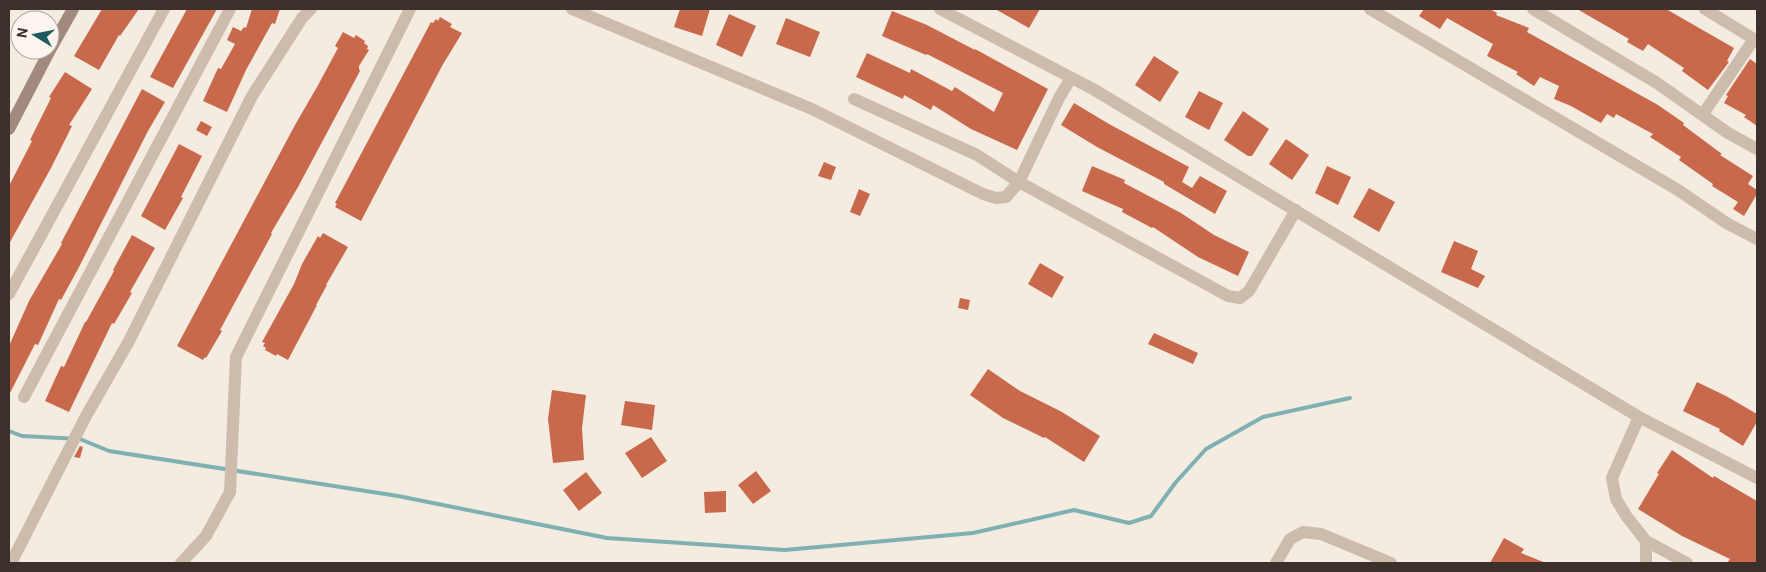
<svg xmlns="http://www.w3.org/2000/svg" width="1766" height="572" font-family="Roboto,sans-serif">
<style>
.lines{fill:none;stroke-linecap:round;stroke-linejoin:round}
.stream{stroke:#7fb0b2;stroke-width:4}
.building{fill:#c8694b}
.street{stroke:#cdbbac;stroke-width:12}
.secondary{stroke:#a18a7d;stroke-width:12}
</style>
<rect width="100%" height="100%" fill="#f4ebe1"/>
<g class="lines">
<path class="stream" d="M9,431l13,5 58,3 29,12 289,45 209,42 178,12 188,-17 101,-23 55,13 22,-7 25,-34 30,-33 57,-32 87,-19"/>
</g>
<path class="building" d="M102,9h37l-19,27 -1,-1 -20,35 -25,-14z
M187,9h30l-44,79 -23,-11z
M252,9h28l-5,15 -3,-1 -26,47 -19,42 -24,-11 15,-33 3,1 14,-25 -8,-4 6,-13 8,4 3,-4 2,1z
M680,9h30l-8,27 -28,-9z
M995,9h45l-11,19z
M1424,9h66l7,4 -1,2 33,13 -2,4 131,73 26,18 -1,2 39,29 -2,1 33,21 -5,8 9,6v4l-13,22 -11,-7 5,-7 -26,-16 1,-2 -34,-24 2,-3 -31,-20 3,-3 -37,-20 -2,4 -7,-4 -6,9 -30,-17 -17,-7 5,-13 -19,-9 -6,9 -18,-12 2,-2 -31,-16 6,-12 -46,-26 -7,11 -21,-13z
M1577,9h89l68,39 -7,13 2,1 -21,28 -26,-19 2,-3 -36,-24 -5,7 -16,-9 2,-3z
M892,11l35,14 48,25v-1l73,40 -31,61 -46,-21 -38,-24 -2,5 -27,-15 -1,4 -47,-22 11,-24 43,20 1,-4 41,22 3,-4 39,25 9,-19 -76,-39 -1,1 -44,-19z
M729,14l27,12 -14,31 -26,-12z
M440,17l12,7 -2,3 12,6 -20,33 -81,155 -26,-14 2,-3 -2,-1 96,-181 2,1 3,-4 2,2z
M786,18l34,14 -10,25 -34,-13z
M343,32l11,6 2,-3 9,6 -1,2 4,3 -1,3 2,1 -10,16v3l1,2 -62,116 -27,46 1,1 -52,96 2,1 -16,27 -1,-1 -2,3 -26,-14 118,-221 22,-38 21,-39 -3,-2z
M1154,56l25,16 -19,30 -25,-17z
M1750,59l7,5v62l-13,-9 2,-2 -22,-12 4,-7 -2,-1z
M65,72l27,17 -23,36 3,1 -21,42 -42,76v-58l23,-45 -2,-1 21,-42 -2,-1z
M142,89l23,13 -17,29 -70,138 -17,31 -2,-1 -21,46 -3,-1 -26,51v-49l20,-45 33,-57 -1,-1z
M1199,91l24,12 -14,27 -24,-13z
M1074,103l35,21 80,43 -7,15 10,6 8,-12 27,15 -12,23 -51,-30v-2l-67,-35 -36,-22z
M1243,111l26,18 -17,27h-4l-24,-16z
M201,121l11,6 -5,9 -11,-6z
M1286,139l23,16 -17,25 -23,-16z
M179,144l23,12 -21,41 2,1 -18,32 -24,-14z
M824,162l12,5 -5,13 -13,-4z
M1092,166l33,14 -1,3 57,30 33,22 35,17 -11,24 -40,-19 -45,-30 -1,1 -30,-16 1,-3 -41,-18z
M1327,166l24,11 -13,28 -23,-12z
M1369,188l26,14 -16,30 -26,-15z
M859,189l11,5 -10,22 -10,-4z
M323,233l25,14 -22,38h1l-11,20h1l-29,55 -11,-6 -1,2 -11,-6 1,-2 -3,-2 2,-3 -3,-1 32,-58 8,-20 16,-28 2,2z
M132,235l23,13 -25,44 2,1 -18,31 -2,-1 -43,89 -24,-11 16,-35 3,1 21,-45h1l28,-51 -1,-1z
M1454,241l24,10 -7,18 14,7 -7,12 -37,-16z
M1040,263l24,14 -12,21 -24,-14z
M960,298l10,2 -2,10 -10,-2z
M1154,333l44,20 -5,11 -45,-20z
M988,369l32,22 42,21 38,24 -16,26 -39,-25 -1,1 -41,-20 -33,-23z
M1697,382l29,14 31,18v8l-14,24 -24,-15 1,-2 -37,-18z
M552,390l34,5 -4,33 2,32 -31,3 -5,-44z
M625,401l30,4 -3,25 -31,-5z
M651,437l16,24 -25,17 -17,-25z
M80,446l3,1 -3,11 -6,-1z
M1672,450l41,28 1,-2 43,25v62h-30l3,-4 -48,-23 -44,-27 21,-35 -2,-1z
M756,471l15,20 -18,13 -15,-19z
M586,472l16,21 -23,18 -16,-21z
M726,491v21l-21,1 -1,-21z
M1504,538l20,11 -3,4 25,10h-56z"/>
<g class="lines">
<path class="street" d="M572,9l240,100 171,85 13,4 10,-1 13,-15 209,114 12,2 9,-7 47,-81
M940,9l153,80 546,328 118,61
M1370,9l308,181 50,34 29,15
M1533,9l124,74 71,50 29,16
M1705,9l52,32
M854,99l123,56 42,27 40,-84 12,-20
M1703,114l51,-75
M9,294l155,-285
M24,397l206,-388
M1639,417l-27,61 4,21 11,18 19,24 41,22
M11,563l75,-147 43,-75 123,-245 50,-78 9,-9
M181,563l25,-27 24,-44 6,-135 174,-348
M1276,563l14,-24 13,-7 18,2 70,29
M1646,563v-22"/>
<path class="secondary" d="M50,50l23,-41
M9,129l41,-79"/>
</g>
<rect width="1766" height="572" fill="none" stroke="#3b302b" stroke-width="20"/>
<g transform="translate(35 35) rotate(280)"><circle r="24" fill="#fbf5ee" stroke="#aea6a0"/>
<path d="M0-4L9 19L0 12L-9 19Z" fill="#1f5a5e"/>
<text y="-8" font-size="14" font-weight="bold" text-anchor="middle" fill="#3b302b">N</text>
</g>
</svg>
